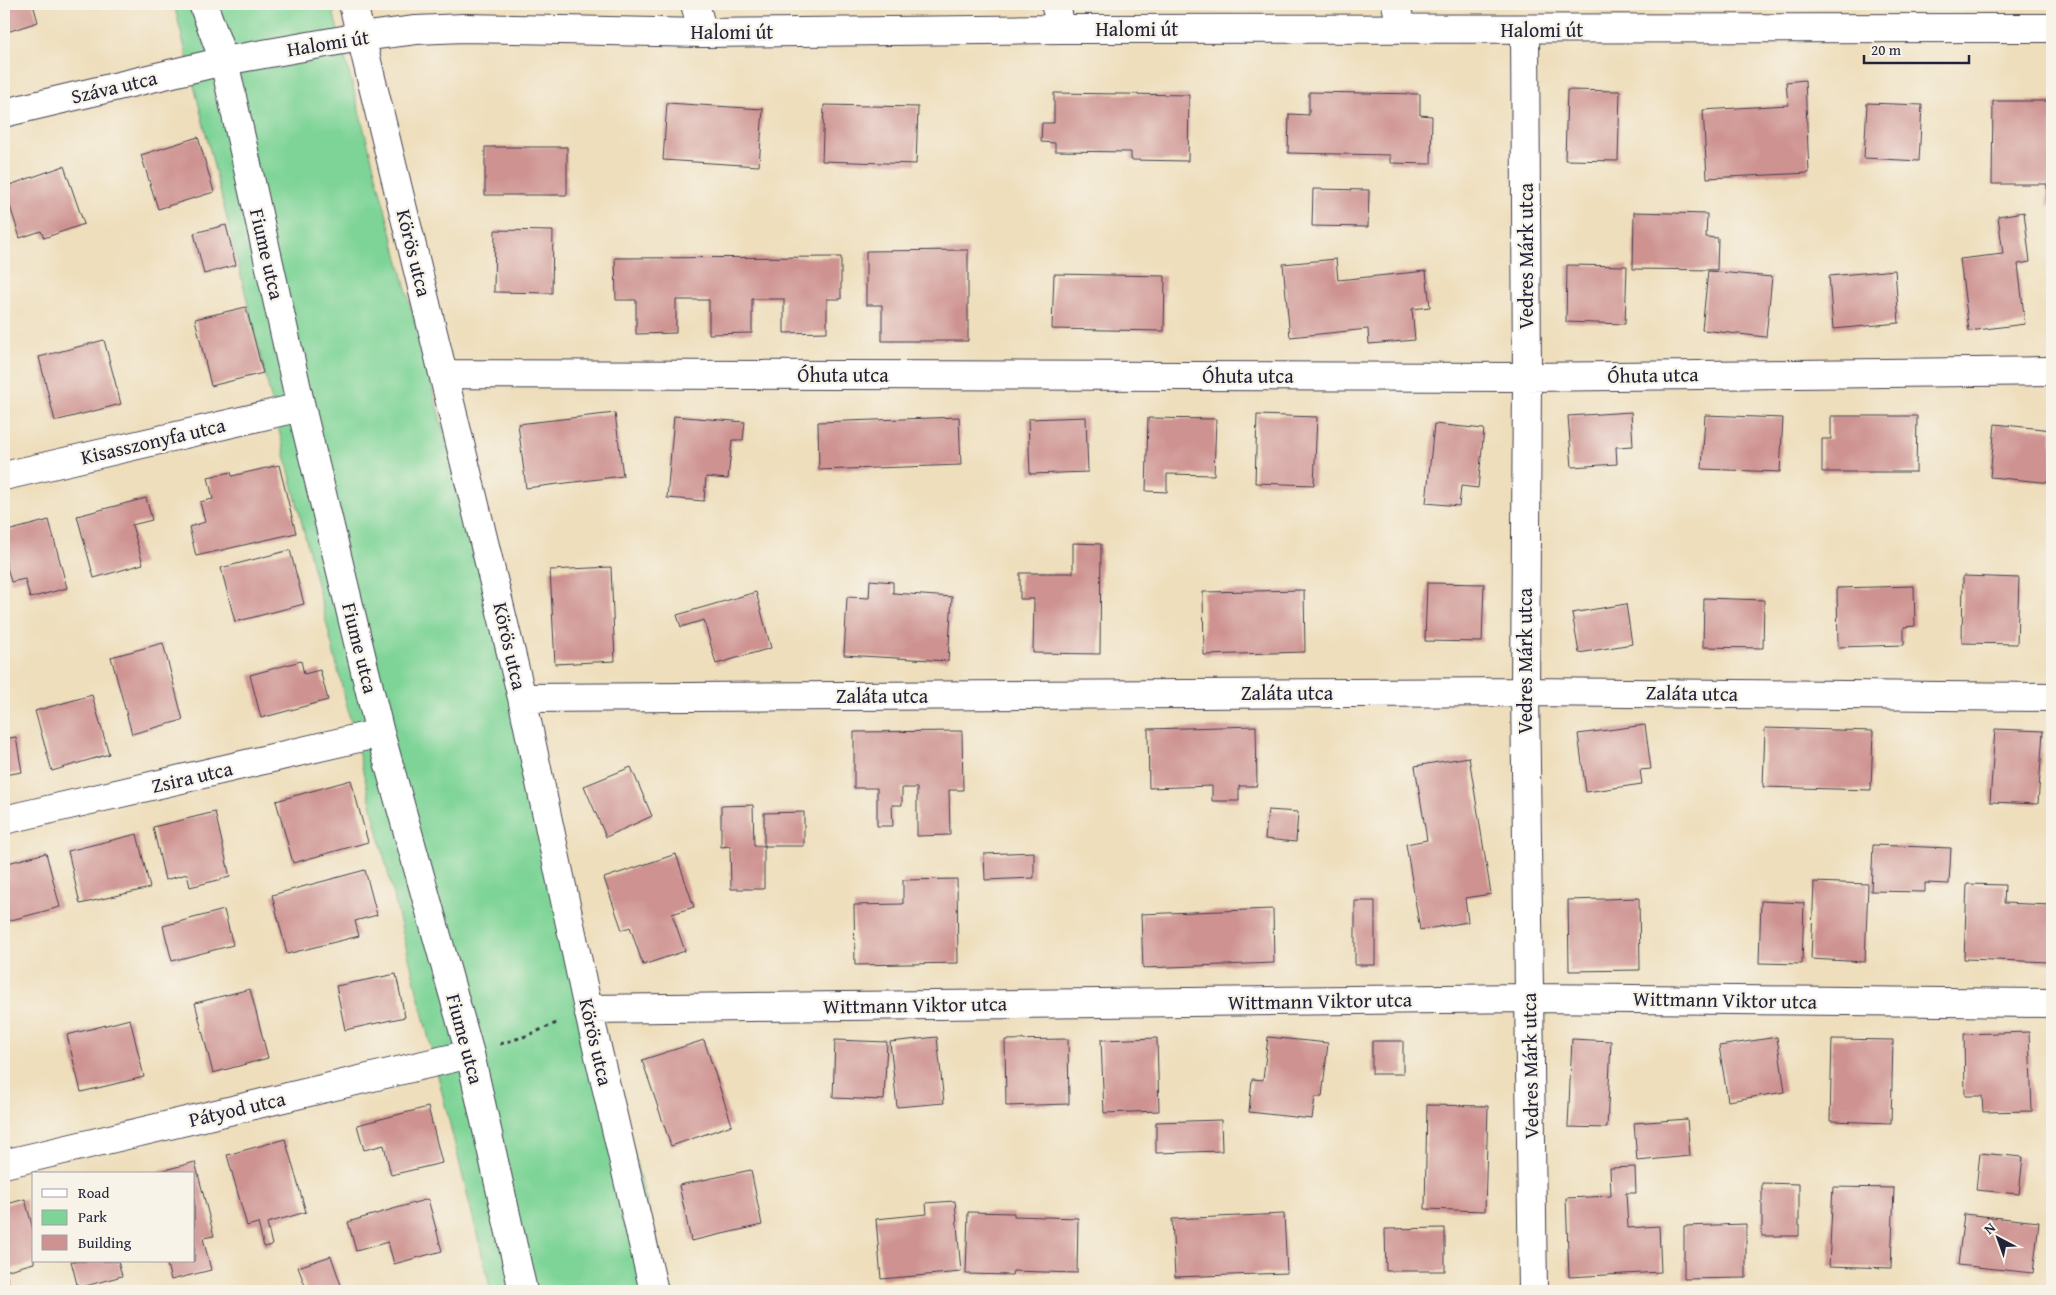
<svg xmlns="http://www.w3.org/2000/svg" width="2056" height="1295" font-family="'Gentium Book Plus',serif">
<style>
.green{fill:#7ed497;stroke:#507b69}
.building{fill:#ce9391}
.lines{fill:none;stroke-linecap:round;stroke-linejoin:round}
.minor-casing{stroke:#413e4e;stroke-width:30}
.path{stroke:#413e4e;stroke-width:3;stroke-dasharray:4 4;stroke-linecap:butt}
.minor{stroke:#fff;stroke-width:28}
.labels{text-anchor:middle;stroke-width:4.5;stroke-linejoin:round;paint-order:stroke}
.street-label{font-size:20px;fill:#22223b;stroke:#f7f3e8}
</style>
<rect width="100%" height="100%" fill="#f7f3e8"/>
<filter id="ink" filterUnits="userSpaceOnUse"><feTurbulence type="fractalNoise" baseFrequency=".02" numOctaves="2"/><feDisplacementMap in="SourceGraphic" scale="10" xChannelSelector="R" yChannelSelector="G"/><feConvolveMatrix kernelMatrix="1 2 1 2 8 2 1 2 1" color-interpolation-filters="sRGB"/></filter>
<filter id="wash" filterUnits="userSpaceOnUse"><feTurbulence type="fractalNoise" baseFrequency=".0096" numOctaves="4" result="noise"/><feDisplacementMap in="SourceGraphic" scale="20" xChannelSelector="R" yChannelSelector="G"/><feGaussianBlur stdDeviation="1.12" result="paint"/><feColorMatrix in="noise" values="0 0 0 0 0 0 0 0 0 0 0 0 0 0 0 0 0 1.4 0 .05"/><feComposite in="paint" operator="in"/></filter>
<g filter="url(#wash)">
<rect width="100%" height="100%" fill="#eedebc"/>
<path class="green" d="M174,4h157l339,1287h-179z"/>
<g id="blocks">
<path class="building" d="M4,4h29l5,18 -34,11z
M1805,80l4,93 -102,5 -4,-68 85,-5 -2,-23z
M1567,90l53,1 -2,70 -53,-1z
M1309,92l111,2v21l12,1 -1,48 -41,-1v-8l-102,-2 1,-39 20,1z
M1054,93l135,2 -1,66 -57,-1v-8l-76,-1v-8l-14,-1 1,-19h12z
M1993,101h59v104l-5,1v-22h-55z
M667,103l96,6 -4,57 -96,-6z
M1867,103l55,2 -3,56 -55,-3z
M824,105l94,2 -2,57 -94,-3z
M198,137l16,55 -56,17 -17,-54z
M485,147h82v48h-82z
M64,166l20,58 -40,14 -3,-7 -21,7 -16,-51z
M1313,189l56,1 -1,37 -56,-1z
M1634,212l73,2 -1,23 12,1 -1,32 -84,-1z
M2024,212l6,50 -12,2 7,60 -56,7 -9,-72 43,-5 -5,-38z
M226,225l10,40 -32,9 -10,-41z
M495,230l58,1 -1,62 -58,-1z
M968,250v91h-86v-36h-16v-54z
M841,257v42h-14v33l-43,1v-34h-32v34l-43,1v-34h-33v33l-40,1v-34h-20l-1,-42z
M1336,259l2,21 88,-9 4,36 -18,2 3,31 -46,4 -1,-15 -78,8 -7,-73z
M1567,265l60,1 -2,58 -59,-2z
M1895,270l4,53 -66,6 -4,-53z
M1708,271l64,6 -6,60 -64,-7z
M1054,274l111,2 -1,55 -112,-2z
M246,307l17,66 -52,13 -16,-67z
M104,340l17,64 -66,17 -16,-64z
M1631,412l2,34 -17,1 1,17 -45,3 -4,-51z
M615,413l8,63 -97,12 -8,-64z
M1257,415l60,2 -3,68 -59,-2z
M1705,415l78,3 -3,54 -78,-3z
M674,416l71,6 -2,18h-11l-4,39 -22,-2 -2,24 -37,-3z
M1831,416h86l-1,56h-94v-33h9z
M959,417l2,48 -142,5 -1,-48z
M1086,417l2,55 -58,2 -2,-55z
M1148,418l68,1 -2,56 -47,-1v18l-21,-1z
M1434,424l50,5 -6,59 -17,-2 -2,20 -33,-3z
M1995,424l57,6v53l-62,-6z
M279,465l17,68 -100,23 -7,-29 16,-5 -5,-20 13,-3 -5,-22 23,-5 1,4z
M146,498l6,22 -20,5 11,39 -49,14 -17,-62z
M49,520l18,68 -37,10 -5,-19 -14,3 -7,-26v-24z
M1073,543l28,1 -1,110 -67,-1 1,-54h-14v-26h53z
M290,550l14,54 -69,18 -14,-54z
M611,567l4,94 -60,3 -5,-94z
M1963,576l56,2 -2,66 -55,-1z
M870,580l23,2v11l59,4 -4,64 -104,-6 3,-58 22,1z
M1427,583l57,1 -2,58 -57,-1z
M1914,586l1,40 -11,1v18l-66,2 -1,-59z
M1304,590l1,62 -101,3 -1,-63z
M756,592l15,56 -55,16 -12,-44 -23,7 -4,-12z
M1704,598l60,2 -1,48 -60,-1z
M1626,604l6,40 -53,9 -7,-40z
M163,643l20,77 -51,14 -21,-77z
M301,661l3,13 16,-4 8,30 -67,18 -11,-43z
M92,695l17,59 -57,17 -17,-60z
M1645,725l6,44 -11,1 2,14 -56,8 -8,-58z
M1256,726l1,60h-18v15h-27v-15l-63,2 -1,-59z
M1765,728l108,3 -2,59 -108,-3z
M1995,729l48,2 -5,73 -48,-2z
M962,731l1,59h-14l1,45 -33,1v-48h-15v17h-10l1,21h-16v-38h-23v-56z
M16,737l6,35 -18,3v-36z
M1469,757l22,137 -26,4 3,24 -48,8 -14,-86 21,-4 -12,-74z
M631,767l21,49 -46,21 -22,-51z
M351,780l17,62 -75,21 -17,-62z
M753,805l1,41h10v-33l40,-1v34h-40v43h-33l-1,-43 -9,1v-41z
M1268,810l30,2 -2,30 -31,-3z
M215,812l15,65 -40,10 -3,-13 -22,6 -12,-53z
M137,834l13,54 -70,16 -12,-53z
M1873,845l78,3 -2,36 -24,-1v9l-54,-1z
M1034,852v26l-49,2 -1,-26z
M46,853l14,54 -56,15v-58z
M676,854l18,53 -22,7 13,37 -42,14 -13,-38 -8,3 -18,-52z
M365,870l12,45 -22,6 4,15 -72,18 -15,-59z
M957,879l1,84 -103,2 -1,-60 49,-1v-24z
M1814,882l54,2 -3,78 -54,-3z
M1967,884l38,1 -1,18 48,2v57l-88,-3z
M1639,898l1,72 -71,1 -1,-71z
M1355,901h20v64h-20z
M1761,901l43,2 -2,61 -43,-1z
M1273,909l1,54 -131,5 -2,-54z
M224,910l9,35 -61,16 -9,-35z
M396,974l9,43 -60,13 -9,-44z
M250,989l18,69 -55,15 -18,-70z
M130,1019l14,58 -63,15 -14,-57z
M2029,1032l3,79 -49,1 -1,-16h-17l-1,-62z
M937,1037l7,66 -47,4 -7,-65z
M1268,1037l60,6 -6,54h-7l-3,22 -63,-7 3,-33 11,1z
M1777,1037l8,55 -57,9 -9,-55z
M1157,1038l2,73 -55,2 -3,-73z
M1068,1039l1,65 -63,2 -1,-66z
M1572,1039l39,2 -4,87 -39,-1z
M1832,1039l61,1 -2,83 -61,-2z
M704,1040l28,85 -61,21 -29,-86z
M835,1040l52,2 -3,58 -51,-2z
M1372,1041h31v33h-31z
M1427,1105l61,1 -3,105 -60,-2z
M428,1107l14,56 -51,12 -7,-30 -20,5 -7,-25z
M1687,1119l3,37 -53,5 -3,-38z
M1221,1120l1,31 -66,2v-31z
M285,1139l21,73 -39,11 5,22 -8,2 -6,-24 -11,3 -20,-71z
M1980,1153l43,4 -4,37 -43,-4z
M195,1162l19,74 -11,2 8,32 -40,10 -5,-19h28v-87l-41,-1z
M1635,1167l1,26h-10l2,35 31,-2 2,46 -92,5 -3,-79 45,-2 -1,-28z
M751,1170l11,55 -71,16 -12,-56z
M1762,1183l37,1v52h-37z
M1833,1187l61,1 -3,80 -62,-2z
M25,1199l9,34v30l-29,8 4,12 -5,2v-80z
M428,1199l14,52 -48,13 -6,-22 -32,9 -8,-29z
M955,1201l6,71 -80,7 -5,-60 51,-5 -1,-11z
M968,1212l46,1v3l64,2 -1,55 -64,-2 -1,4 -46,-1z
M1284,1214l3,59 -112,4 -3,-58z
M1964,1214l75,8 -6,51 -75,-8z
M1746,1224v54l-62,1v-53z
M1445,1228v43h-59l-1,-42z
M331,1256l10,29 -20,6h-14l-9,-24z
M71,1261h47l4,15 -44,12z"/>
</g>
</g>
<g filter="url(#ink)">
<use href="#blocks" fill-opacity="0" stroke="#413e4e" stroke-width="1"/>
<g class="lines">
<g class="minor-casing">
<path id="minor" d="M203,4l21,57 77,346 79,326 90,321 53,237
M353,4l169,694 66,311 66,282
M695,4l8,29
M1055,4l7,25
M1396,4l5,24
M1525,30l2,347 -2,315 8,599
M4,113l220,-52 136,-24 56,-7 48,-2 239,5 359,-4 990,-1
M444,374l1083,3 525,-6
M4,476l297,-69
M522,698l1003,-6 527,5
M4,820l376,-87
M588,1009l941,-11 523,5
M4,1164l466,-110"/>
</g>
<path class="path" d="M500,1044l26,-8 33,-14"/>
<use href="#minor" class="minor"/>
</g>
</g>
<g class="labels">
<g class="street-label">
<text x="1137" y="36">Halomi út</text>
<text x="1542" y="37">Halomi út</text>
<text x="732" y="39">Halomi út</text>
<text transform="translate(328 43) rotate(-9)" y="7">Halomi út</text>
<text transform="translate(114 87) rotate(-13)" y="7">Száva utca</text>
<text transform="translate(414 253) rotate(76)" y="7">Körös utca</text>
<text transform="translate(267 254) rotate(77)" y="7">Fiume utca</text>
<text transform="translate(1526 256) rotate(-90)" y="7">Vedres Márk utca</text>
<text x="843" y="382">Óhuta utca</text>
<text transform="translate(1653 375) rotate(-1)" y="7">Óhuta utca</text>
<text x="1248" y="383">Óhuta utca</text>
<text transform="translate(153 441) rotate(-13)" y="7">Kisasszonyfa utca</text>
<text transform="translate(510 646) rotate(77)" y="7">Körös utca</text>
<text transform="translate(360 648) rotate(76)" y="7">Fiume utca</text>
<text transform="translate(1525 661) rotate(-90)" y="7">Vedres Márk utca</text>
<text x="1287" y="700">Zaláta utca</text>
<text transform="translate(1692 693) rotate(1)" y="7">Zaláta utca</text>
<text x="882" y="703">Zaláta utca</text>
<text transform="translate(192 777) rotate(-13)" y="7">Zsira utca</text>
<text transform="translate(1725 1000) rotate(1)" y="7">Wittmann Viktor utca</text>
<text transform="translate(1320 1001) rotate(-1)" y="7">Wittmann Viktor utca</text>
<text transform="translate(915 1005) rotate(-1)" y="7">Wittmann Viktor utca</text>
<text transform="translate(465 1039) rotate(75)" y="7">Fiume utca</text>
<text transform="translate(596 1042) rotate(77)" y="7">Körös utca</text>
<text transform="translate(1530 1066) rotate(-91)" y="7">Vedres Márk utca</text>
<text transform="translate(237 1109) rotate(-13)" y="7">Pátyod utca</text>
</g>
</g>
<rect width="2056" height="1295" fill="none" stroke="#f7f3e8" stroke-width="20"/>
<rect x="32" y="1172" width="162" height="90" fill="#f7f3e8" stroke="#a29fa3"/>
<rect x="42" y="1189" width="25" height="8" fill="#ffffff" stroke="#a29fa3"/>
<text x="78" y="1198" font-size="15" fill="#22223b">Road</text>
<rect x="42" y="1210" width="25" height="15" fill="#7ed497" stroke="#a29fa3"/>
<text x="78" y="1222" font-size="15" fill="#22223b">Park</text>
<rect x="42" y="1235" width="25" height="15" fill="#ce9391" stroke="#a29fa3"/>
<text x="78" y="1248" font-size="15" fill="#22223b">Building</text>
<g transform="translate(1998 1238) rotate(319)" stroke="#f7f3e8" stroke-width="4" paint-order="stroke">
<path d="M0-4L9 19L0 12L-9 19Z" fill="#22223b"/>
<text y="-8" font-size="14" font-weight="bold" text-anchor="middle" fill="#22223b">N</text>
</g>
<path d="M1864 55v8h105v-8" fill="none" stroke="#22223b" stroke-width="2.5"/>
<text x="1871" y="55" font-size="15" fill="#22223b" stroke="#f7f3e8" stroke-width="4" paint-order="stroke">20 m</text>
</svg>
